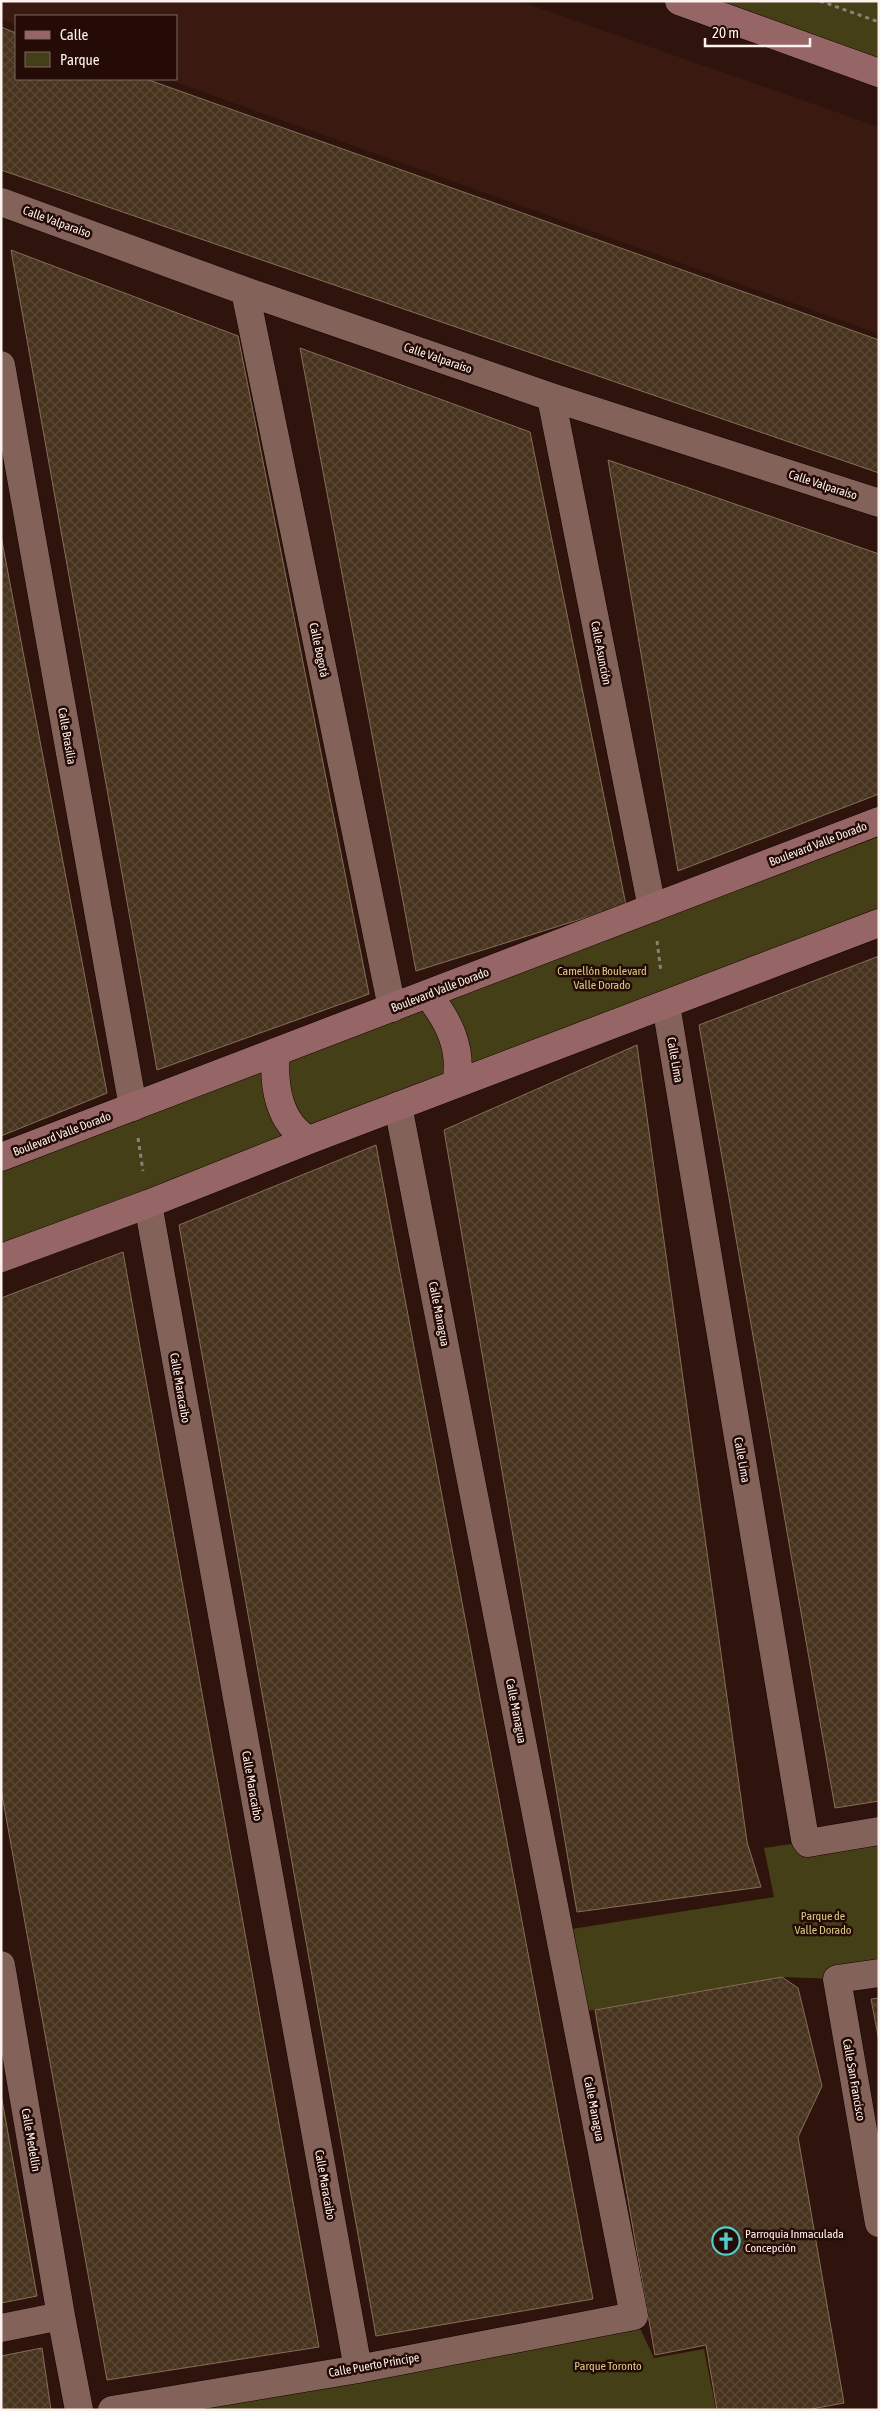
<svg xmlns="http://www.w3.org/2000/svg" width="880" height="2411" font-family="'Asap Condensed',sans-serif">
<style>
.built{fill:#3a1910}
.green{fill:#453f17}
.building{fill:url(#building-cross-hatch);stroke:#856e57}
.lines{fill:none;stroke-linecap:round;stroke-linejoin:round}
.street-casing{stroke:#150100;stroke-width:29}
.secondary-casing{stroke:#150100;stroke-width:29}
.path{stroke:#927e79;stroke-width:3;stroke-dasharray:4 4;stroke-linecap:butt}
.street{stroke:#836259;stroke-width:28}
.secondary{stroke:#966666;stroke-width:28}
.labels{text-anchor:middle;stroke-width:5;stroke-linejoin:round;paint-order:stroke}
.street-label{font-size:12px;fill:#fef2ef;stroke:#240b05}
.park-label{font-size:12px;fill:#d8cc85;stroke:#240b05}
.poi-label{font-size:12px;fill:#fef2ef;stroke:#240b05;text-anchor:start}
</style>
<defs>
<pattern id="building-cross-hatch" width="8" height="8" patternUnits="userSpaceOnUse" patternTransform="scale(1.25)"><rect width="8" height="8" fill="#48341e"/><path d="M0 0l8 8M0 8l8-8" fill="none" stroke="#5a4834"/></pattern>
</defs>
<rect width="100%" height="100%" fill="#2e140d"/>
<path class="built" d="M1,1h518l360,126v207l-712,-255h9v-63h-160v9l-15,-6z"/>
<path class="green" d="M686,1h193v69z
M879,826v93l-878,337v-99z
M879,1831v142l-42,6 -55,-2 -206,36 -17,-82 215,-34 -10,-49z
M634,2316l20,42 50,-9 12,61h-604z"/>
<path class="building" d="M1,27l15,6v46h130l733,261v133l-878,-303z
M11,250l227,86 131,658 -212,76z
M300,348l230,84 96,473 -210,66z
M608,460l271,94v240l-201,77z
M1,536l106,557 -106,43z
M879,956v845l-44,7 -136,-783z
M637,1045l110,797 14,45 -184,25 -133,-782z
M376,1145l217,1154 -217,37 -197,-1111z
M123,1252l196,1095 -212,33 -106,-591v-491z
M782,1977l16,11 24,98 -24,51 46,266 -38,7h-89l-11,-65 -51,10 -60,-345z
M879,1998v43l-8,-42z
M1,2094l36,202 -36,7z
M42,2348l9,62h-50v-54z"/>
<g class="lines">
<g class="street-casing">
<path id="street" d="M1,202l244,89 306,106 328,106
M245,291l147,717
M1,365l132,742
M551,397l101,511
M666,1005l139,834 3,4 71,-12
M148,1204l210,1165
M1,1965l60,351 18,94
M879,1973l-42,6 42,244
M1,2328l60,-12
M112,2410l246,-41 276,-53 -236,-1210"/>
</g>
<g class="secondary-casing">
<path id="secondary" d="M679,1l200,72
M428,995c21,26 35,54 28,89
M276,1053c-3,31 2,70 33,87
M1,1157l878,-336
M1,1258l147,-54 161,-64 570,-217"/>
</g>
<path class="path" d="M820,1l59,21
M657,941l4,31
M138,1138l5,33"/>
<use href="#street" class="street"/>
<use href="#secondary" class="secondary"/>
</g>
<defs>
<g id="church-ring" transform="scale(1.4375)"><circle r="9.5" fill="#240b05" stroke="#52cdce" stroke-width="1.5"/><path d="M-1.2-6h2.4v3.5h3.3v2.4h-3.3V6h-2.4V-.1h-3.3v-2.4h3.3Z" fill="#52cdce"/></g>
</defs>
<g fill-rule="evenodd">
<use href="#church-ring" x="726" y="2241"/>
</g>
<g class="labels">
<g class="street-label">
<text transform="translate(57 222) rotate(20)" y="4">Calle Valparaíso</text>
<text transform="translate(438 358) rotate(19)" y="4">Calle Valparaíso</text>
<text transform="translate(823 485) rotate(18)" y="4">Calle Valparaíso</text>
<text transform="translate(319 650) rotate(78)" y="4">Calle Bogotá</text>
<text transform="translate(601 653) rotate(79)" y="4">Calle Asunción</text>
<text transform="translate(67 736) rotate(80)" y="4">Calle Brasilia</text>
<text transform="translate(818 844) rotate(-21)" y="4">Boulevard Valle Dorado</text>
<text transform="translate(440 990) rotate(-21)" y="4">Boulevard Valle Dorado</text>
<text transform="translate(675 1060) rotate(80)" y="4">Calle Lima</text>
<text transform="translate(62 1134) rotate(-21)" y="4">Boulevard Valle Dorado</text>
<text transform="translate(439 1314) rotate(79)" y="4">Calle Managua</text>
<text transform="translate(180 1388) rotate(80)" y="4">Calle Maracaibo</text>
<text transform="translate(742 1460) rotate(80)" y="4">Calle Lima</text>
<text transform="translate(516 1711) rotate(79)" y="4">Calle Managua</text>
<text transform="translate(252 1786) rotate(80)" y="4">Calle Maracaibo</text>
<text transform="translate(854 2080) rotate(80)" y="4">Calle San Francisco</text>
<text transform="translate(594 2109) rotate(79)" y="4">Calle Managua</text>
<text transform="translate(31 2140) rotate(80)" y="4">Calle Medellín</text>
<text transform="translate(325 2185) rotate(80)" y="4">Calle Maracaibo</text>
<text transform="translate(374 2365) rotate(-10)" y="4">Calle Puerto Príncipe</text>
</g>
<g class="park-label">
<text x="602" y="975">Camellón Boulevard<tspan x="602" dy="14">Valle Dorado</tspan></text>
<text x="823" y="1920">Parque de<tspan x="823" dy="14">Valle Dorado</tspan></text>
<text x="608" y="2370">Parque Toronto</text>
</g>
<g class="poi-label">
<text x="745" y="2238">Parroquia Inmaculada<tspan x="745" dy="14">Concepción</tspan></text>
</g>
</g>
<rect width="880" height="2411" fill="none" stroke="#fef2ef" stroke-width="5"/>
<rect x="15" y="15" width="162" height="65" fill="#240b05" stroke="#7b6763"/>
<rect x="25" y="31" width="25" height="8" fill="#966666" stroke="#7b6763"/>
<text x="60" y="40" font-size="15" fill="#fef2ef">Calle</text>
<rect x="25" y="52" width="25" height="15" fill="#453f17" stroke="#7b6763"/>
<text x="60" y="65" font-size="15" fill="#fef2ef">Parque</text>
<path d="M705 38v8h105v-8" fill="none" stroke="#fef2ef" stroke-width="2.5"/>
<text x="712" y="38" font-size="15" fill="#fef2ef" stroke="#240b05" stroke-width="4" paint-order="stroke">20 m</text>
</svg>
